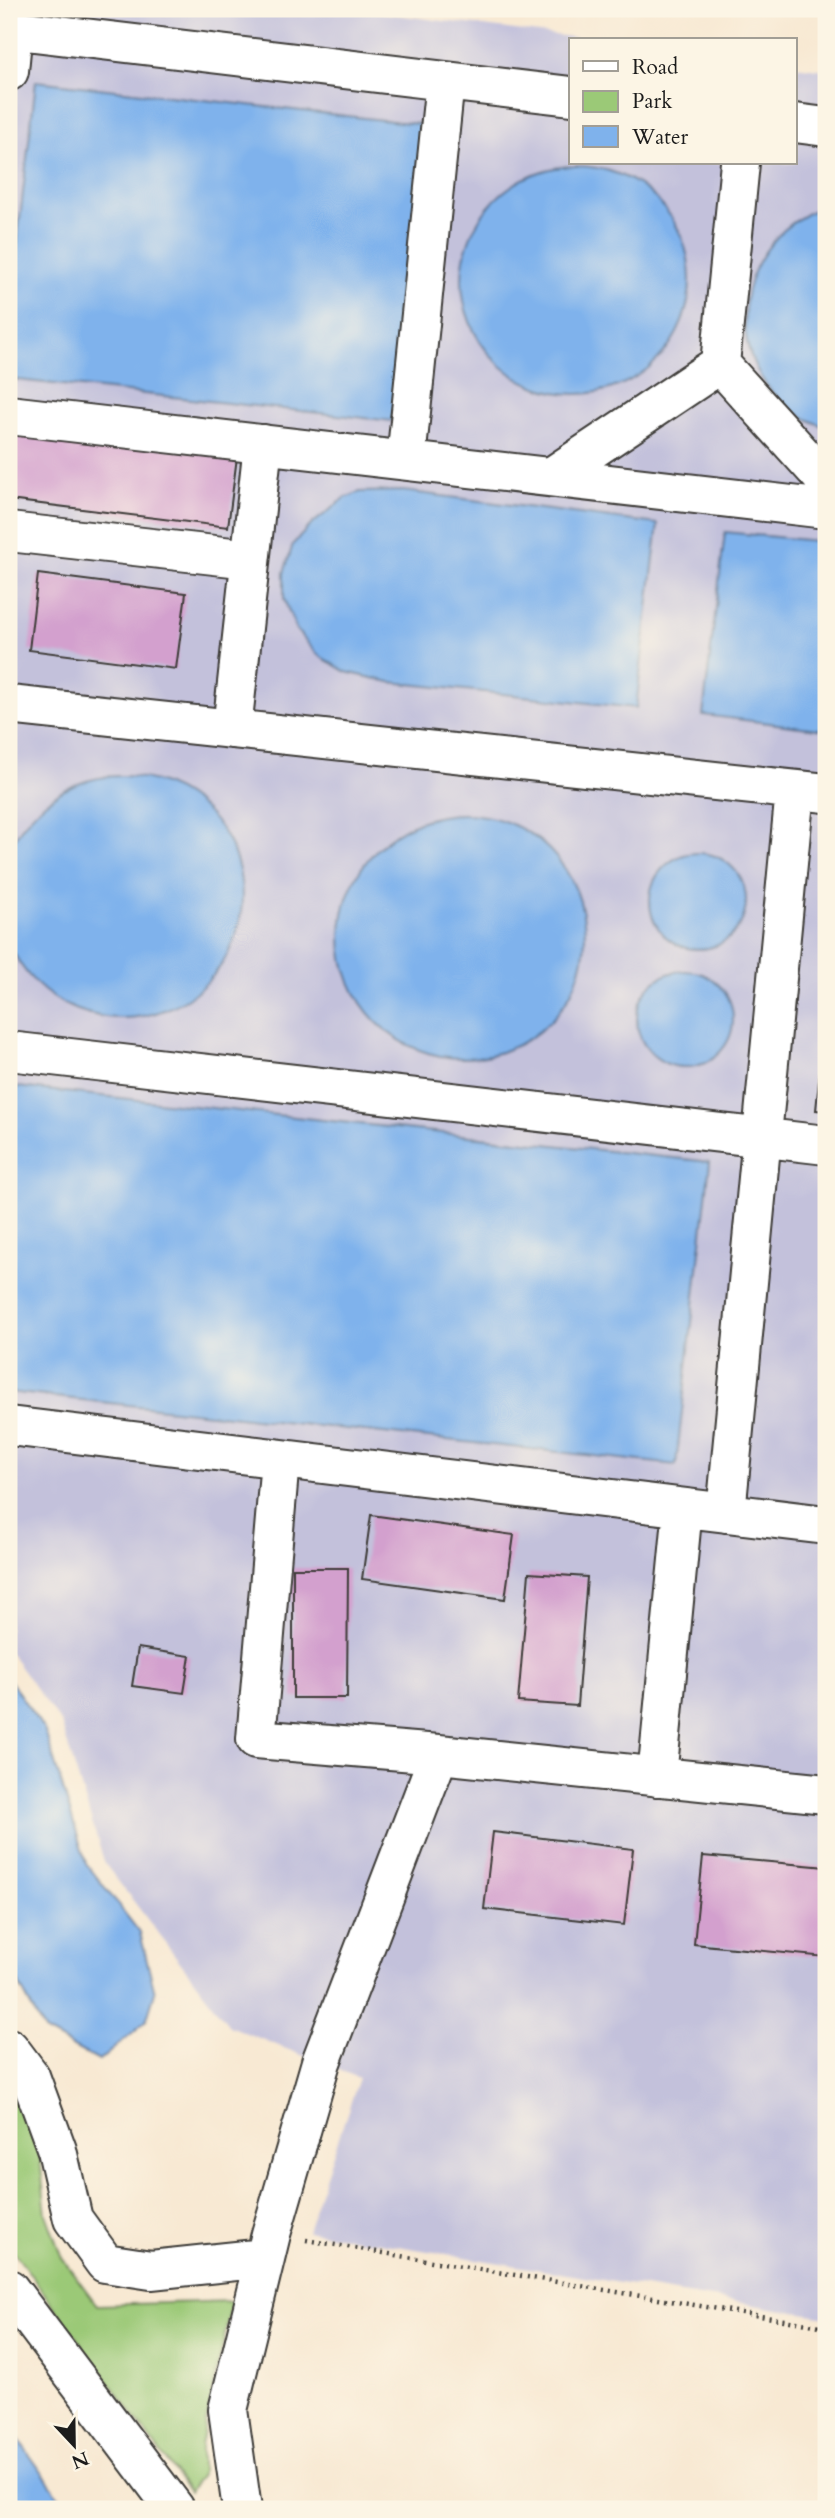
<svg xmlns="http://www.w3.org/2000/svg" width="835" height="2518" font-family="Cardo,serif">
<style>
.industrial{fill:#c3c1db}
.green{fill:#9bc977;stroke:#5c724a;stroke-width:2}
.water{fill:#7fb2ec;stroke:#4e6784;stroke-width:2}
.building{fill:#d3a0ce}
.lines{fill:none;stroke-linecap:round;stroke-linejoin:round}
.minor-casing{stroke:#3d3b37;stroke-width:42}
.path{stroke:#3d3b37;stroke-width:4.5;stroke-dasharray:2 5;stroke-linecap:butt}
.minor{stroke:#fff;stroke-width:38}
</style>
<rect width="100%" height="100%" fill="#fcf5e5"/>
<filter id="ink" filterUnits="userSpaceOnUse"><feTurbulence type="fractalNoise" baseFrequency=".0143" numOctaves="2"/><feDisplacementMap in="SourceGraphic" scale="14" xChannelSelector="R" yChannelSelector="G"/><feConvolveMatrix kernelMatrix="1 2 1 2 8 2 1 2 1" color-interpolation-filters="sRGB"/></filter>
<filter id="wash" filterUnits="userSpaceOnUse"><feTurbulence type="fractalNoise" baseFrequency=".00686" numOctaves="4" result="noise"/><feDisplacementMap in="SourceGraphic" scale="28" xChannelSelector="R" yChannelSelector="G"/><feGaussianBlur stdDeviation="1.57" result="paint"/><feColorMatrix in="noise" values="0 0 0 0 0 0 0 0 0 0 0 0 0 0 0 0 0 1.4 0 .05"/><feComposite in="paint" operator="in"/></filter>
<g filter="url(#wash)">
<rect width="100%" height="100%" fill="#f8e9d3"/>
<path class="industrial" d="M9,9h340l246,31h-24v123h224v-97l31,4v2247l-519,-86 52,-153 -130,-52 -124,-162 -44,-141 -52,-71z"/>
<path class="green" d="M9,2084l27,36 10,94 16,44 35,47 135,-4 -31,145v29l-12,17 -180,-247z"/>
<path class="water" d="M36,81l391,44 -35,296 -383,-42v-66z
M462 280a114 114 0 1 1 228 0a114 114 0 1 1-228 0Z
M826,205v222c-110,-37 -107,-182 0,-222z
M403,491l255,33 -22,184 -246,-26 -44,-10 -28,-17 -21,-24 -13,-32v-26l9,-29 19,-20 33,-26 15,-6z
M725,532l101,10v188l-123,-15z
M0 897a121 121 0 1 1 242 0a121 121 0 1 1-242 0Z
M341 936a122 122 0 1 1 244 0a122 122 0 1 1-244 0Z
M650 901a48 48 0 1 1 96 0a48 48 0 1 1-96 0Z
M637 1019a48 48 0 1 1 96 0a48 48 0 1 1-96 0Z
M9,1086l701,76 -34,303 -667,-73z
M9,1679l36,52 41,132 54,70 15,59 -9,29 -47,40 -55,-30 -35,-66z
M9,2426l59,83h-59z"/>
<g id="blocks">
<path class="building" d="M9,430l228,27 -9,70 -219,-27z
M38,574l148,19 -10,76 -147,-19z
M824,1031h2v80l-10,-1z
M371,1515l143,20 -9,64 -143,-20z
M293,1568h55l-1,130h-54z
M529,1573l58,4 -10,129 -59,-4z
M138,1648l52,8 -6,37 -52,-7z
M493,1832l140,17 -9,76 -140,-16z
M703,1856l123,11v90l-132,-13z"/>
</g>
</g>
<g filter="url(#ink)">
<use href="#blocks" fill-opacity="0" stroke="#3d3b37" stroke-width="2"/>
<g class="lines">
<g class="minor-casing">
<path id="minor" d="M9,29l562,67
M9,71l4,-42
M795,123l31,4
M720,364l20,-201
M9,415l817,94
M406,460l39,-379
M551,477l169,-113 106,117
M9,532l241,27
M9,705l817,88
M232,729l31,-285
M9,1051l817,94
M9,1426l817,99
M280,1460l-24,279 183,15 387,40
M726,1513l69,-723
M657,1777l26,-269
M9,2048l21,28 27,74 16,69 32,44 46,7 114,-12
M9,2289l166,220
M242,2509l-14,-99 43,-176 50,-172 118,-308"/>
</g>
<path class="path" d="M306,2240l520,87"/>
<use href="#minor" class="minor"/>
</g>
</g>
<rect width="835" height="2518" fill="none" stroke="#fcf5e5" stroke-width="35"/>
<rect x="569" y="38" width="228" height="126" fill="#fcf5e5" stroke="#a29e95" stroke-width="2"/>
<rect x="583" y="61" width="35" height="10" fill="#ffffff" stroke="#a29e95" stroke-width="2"/>
<text x="632" y="74" font-size="21" fill="#1c1c1c">Road</text>
<rect x="583" y="91" width="35" height="21" fill="#9bc977" stroke="#a29e95" stroke-width="2"/>
<text x="632" y="108" font-size="21" fill="#1c1c1c">Park</text>
<rect x="583" y="126" width="35" height="21" fill="#7fb2ec" stroke="#a29e95" stroke-width="2"/>
<text x="632" y="144" font-size="21" fill="#1c1c1c">Water</text>
<g transform="translate(74 2445) rotate(158)" stroke="#fcf5e5" stroke-width="5" paint-order="stroke">
<path d="M0-5L12 26L0 18L-12 26Z" fill="#1c1c1c"/>
<text y="-10" font-size="19" font-weight="bold" text-anchor="middle" fill="#1c1c1c">N</text>
</g>
</svg>
